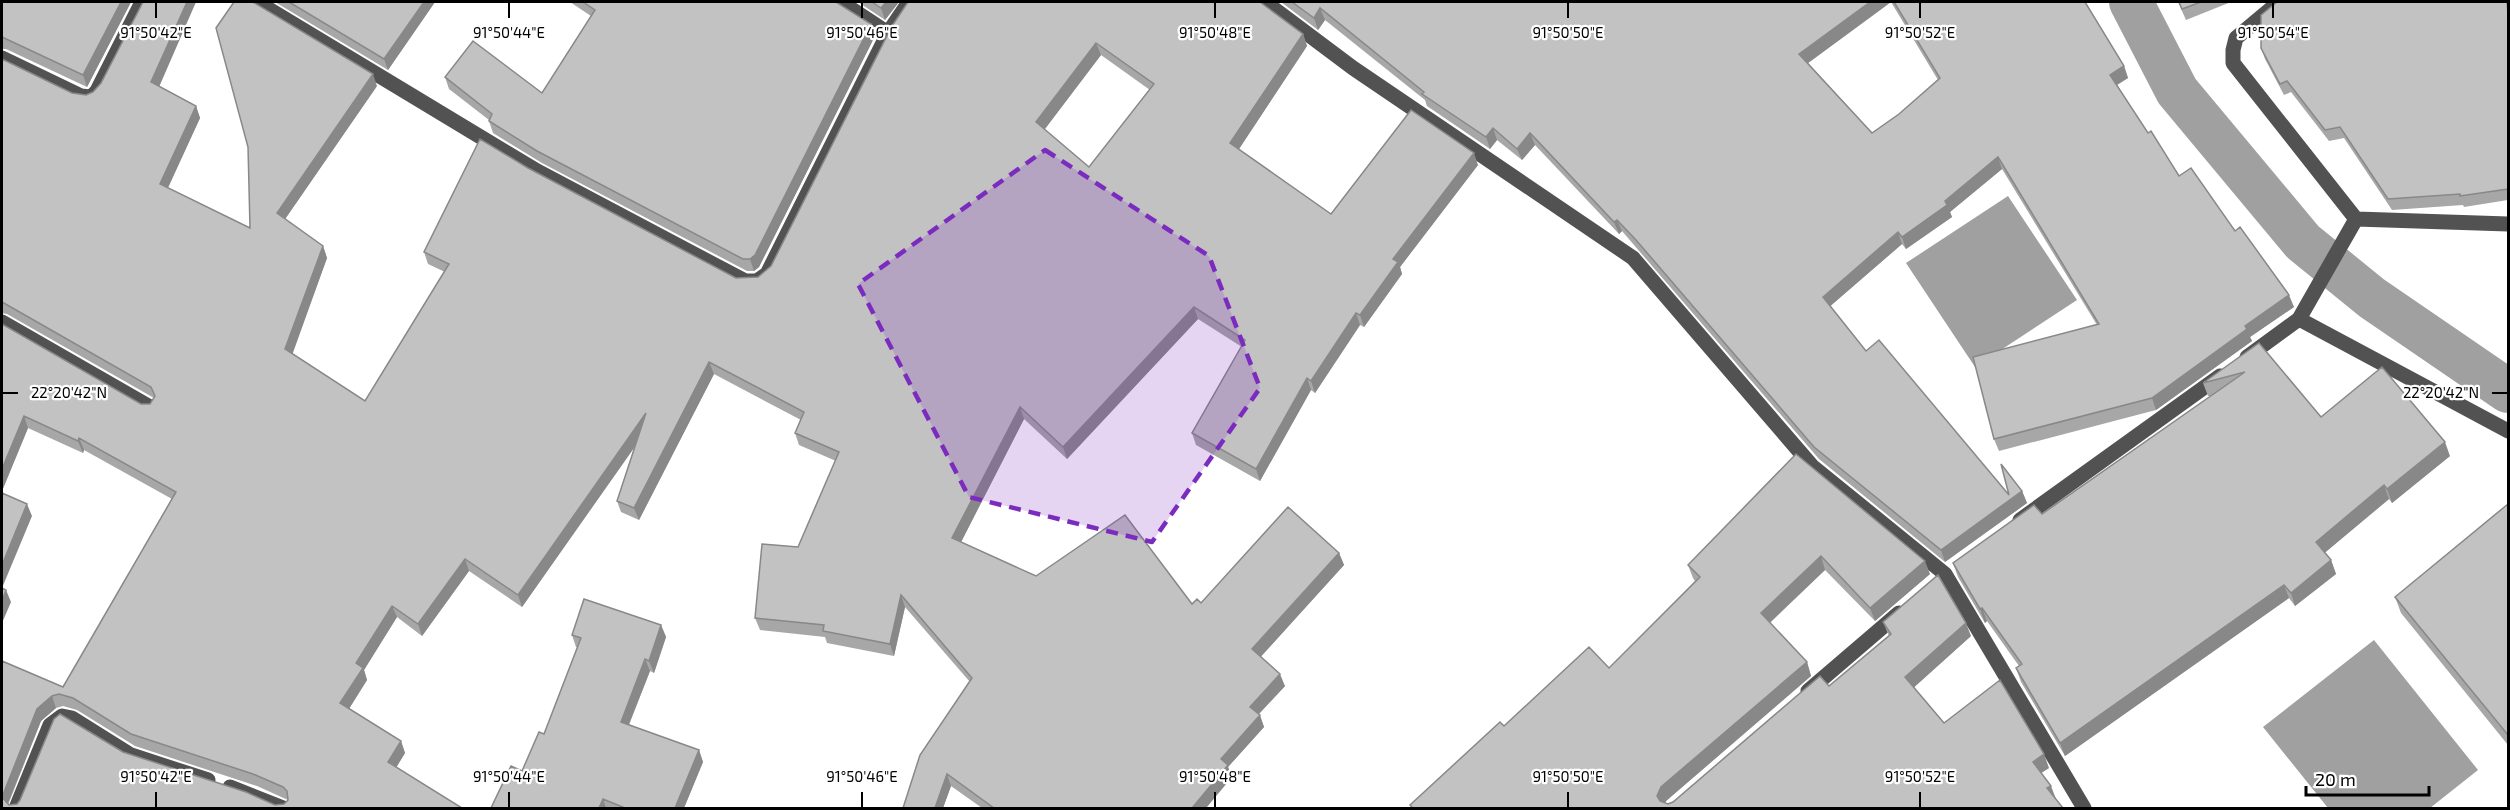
<svg xmlns="http://www.w3.org/2000/svg" width="2510" height="810" font-family="'Exo 2',sans-serif">
<style>
.water{fill:#a0a0a0}
.lines{fill:none;stroke-linecap:round;stroke-linejoin:round}
.canal{stroke:#a0a0a0;stroke-width:44}
.minor{stroke:#525252;stroke-width:15}
.wall{fill:#a7a7a7;fill-rule:evenodd}
.shaded-wall{fill:#888}
.building{fill:#c2c2c2;stroke:#888;stroke-width:1.5;fill-rule:evenodd}
.marked{fill:#7b2cbf;fill-opacity:0.2;stroke:#7b2cbf;stroke-width:4.5;stroke-dasharray:12 8;stroke-linejoin:round}
.ticks{fill:none;stroke:#000;stroke-width:2}
.ticks-label{font-size:15px;text-anchor:middle;fill:#000;stroke:#fff;stroke-width:4.5;stroke-linejoin:round;paint-order:stroke}
</style>
<rect width="100%" height="100%" fill="#fff"/>
<path class="water" d="M2008,196l69,104 -102,67 -69,-104z
M2374,640l104,130 -48,38h-102l-65,-81z"/>
<g class="lines">
<path class="canal" d="M2131,2l46,89 126,151 69,56 136,93"/>
<path class="minor" d="M257,2l280,169 208,110h12l10,-7 121,-241 21,-31
M841,2l47,31
M1265,2l88,66 280,190 179,208 133,108 139,234
M2279,2l-43,36 -3,12v13l123,156
M2,58l79,38 10,1 6,-6 45,-89
M2356,219l152,5
M2299,319l209,112
M2,322l148,85
M2247,357l52,-38 57,-100
M2020,520l200,-144
M1808,691l91,-78
M230,787l53,21
M16,808l34,-83 12,-9 10,2 59,37 77,25"/>
</g>
<path class="wall" d="M2,2h129l-44,85 -81,-38h-4z
M275,2h160l-47,68z
M570,2h266l35,22 4,12 -116,231 -5,4h-7l-205,-108 -49,-30 -4,-12v-1l-40,-31 -4,-12 97,16 49,-77z
M858,2h41l-14,18z
M1281,2h610l-83,61 64,70 27,-19 39,-34 -47,-78h194l39,64 4,12 -11,7 31,48 31,43 56,55 59,76 -44,30 2,4 -96,69 -157,41 -5,-12 103,-114 -95,-156 -52,43 2,5 -46,32 -4,-5 -72,62 36,45 143,144 13,-4 5,12 -82,59 -126,-103 -179,-207 -18,-21 -3,3 -84,-89 -13,15 -25,-20 -7,9 -63,-43 -2,-6 -100,-80 -7,10z
M2178,2h53l-45,18z
M2277,2h231v198l-44,7 -1,-2 -71,5 -48,-72 -15,3 -38,-49 -7,3 -19,-36 -4,-11z
M892,26l411,8 4,12 -68,103 92,65 147,-49 -78,102 2,7 -38,53 -4,-2 -45,68 -4,-3 -51,91 -64,-36 -4,-12 50,-86 -44,-28 -131,140 -43,-40 -63,123 75,34 156,28 9,-1 138,-50 5,12 -83,91 24,30 -26,28 5,13 -36,40 4,10 -26,31h-224l-31,-22 -8,22h-40l67,-126 -65,-75 -11,49 -67,-13 -2,-6 -65,-7 -5,-12 43,-71 38,-86 -37,-16 -4,-12 6,-13 -87,-46 -75,146 -18,-8 -4,-11 17,-53 -112,159 -53,-36 -47,65 -25,-19 -33,53 3,10 -18,29 52,32 4,12 -9,15 66,40h-460v-147l61,26 109,-188 -88,-49 -1,3 -55,-25 -26,63v-167l139,80h9l4,-6 -147,-84 -5,-1v-254l70,34 14,2 73,-9 37,20 4,12 -32,70 82,40 127,-142 -92,133 38,27 4,12 -35,95 73,48 80,-129 -17,-8 -4,-12 104,-84 208,110 22,-1 13,-11zM1101,55l49,35 -61,77 -44,-38zM63,706l14,4 58,36 122,40 31,14 -4,4 -9,1 -152,-53 -106,52 -8,1h-1l33,-84 15,-13z
M2259,343l62,74 129,39 -58,47 -3,-4 -65,54 7,7 5,14 -41,32 -6,-8 -224,158 -44,-74 -5,-14 3,-2 -32,-45 -2,2 -27,-46 -5,-14 89,-49 169,-118h-3l-5,-13z
M1796,454l134,120 -55,47 -50,-51 -55,53 37,39 4,14 -145,125 -1,2 3,1 5,-2 156,-116 60,-50 -6,-14 88,14 -57,51 30,36 105,45 -8,5 15,26 7,9h-652l-1,-3 94,-79 105,-58 86,-87 -2,-3 -5,-13z
M2508,504v241l-107,-132 -6,-16z
M661,625l5,12 -12,36 -4,-2 -21,54 70,25 4,12 -19,46h-193l31,-37 22,-37 33,-87h-1l-4,-12z"/>
<path class="shaded-wall" d="M121,2h10l-44,85 -4,-12z
M187,2h9l-40,92 -5,-12z
M424,2h11l-47,68 -4,-11z
M886,2h13l-14,18 -4,-12z
M1870,2h21l-87,64 -5,-12z
M1320,8l5,12 -7,10 -4,-12z
M871,24l4,12 -116,231 -5,4 -4,-12z
M1303,34l4,12 -72,109 -5,-12z
M1096,43l5,12 -60,79 -5,-12z
M2124,66l4,12 -13,8 -5,-11z
M373,74l4,12 -96,139 -4,-12z
M196,106l4,12 -36,78 -4,-12z
M1493,128l4,12 -7,9 -4,-12z
M1530,133l5,12 -13,15 -5,-11z
M1474,153l4,12 -78,102 2,7 -38,53 -4,-12 33,-56z
M1998,157l4,12 -52,43 2,5 -46,32 -4,-12z
M1617,220l5,11 -3,3 -5,-12z
M1898,232l4,12 -75,65 -4,-12z
M323,246l4,12 -37,103 -5,-12z
M2289,295l5,12 -44,30 2,4 -96,69 -4,-12 93,-72z
M1194,307l4,12 -131,140 -4,-12z
M1356,313l4,12 -45,68 -4,-12z
M709,362l5,12 -75,146 -5,-12z
M1307,378l4,12 -51,91 -4,-12z
M1020,407l4,12 -67,131 -5,-12z
M646,413l4,12 -128,182 -4,-12z
M24,416l4,12 -26,63v-22z
M79,438l5,12 -1,3 -5,-12z
M2445,442l5,14 -58,47 -5,-14z
M2384,485l5,14 -68,57 -5,-14z
M2022,491l5,12 -82,59 -4,-12z
M27,504l5,12 -30,72v-23z
M1339,553l5,12 -87,96 -5,-12z
M1821,556l4,14 -59,56 -5,-13z
M465,559l4,12 -47,65 -4,-12z
M2331,560l5,14 -41,32 -4,-13z
M1925,561l5,13 -55,47 -5,-13z
M2284,585l5,13 -224,158 -5,-13z
M6,590l5,12 -9,21v-22z
M901,595l4,12 -11,49 -4,-12z
M392,606l5,11 -33,53 3,10 -22,35 -5,-12 16,-40z
M1982,608l5,13 -2,2 -5,-14z
M1966,623l5,13 -61,55 -5,-14z
M661,625l5,12 -12,36 -5,-12z
M645,659l5,12 -25,63 -4,-12z
M1807,662l4,14 -145,125 -3,7 -6,-12 4,-9z
M1280,674l5,12 -31,33 -4,-12z
M52,696l4,12 -15,13 -35,87 -4,-11 35,-88z
M1260,715l4,12 -36,40 4,10 -26,31h-14l29,-49z
M401,741l4,12 -13,21 -4,-12z
M699,750l4,12 -19,46h-9z
M2044,754l5,14 -11,7 -5,-13z
M947,774l4,12 -8,22h-8z
M2051,786l5,13 -9,-11z
M603,799l3,9h-7z"/>
<path class="building" d="M2,2h119l-38,73 -81,-38z
M143,2h44l-36,80 45,24 -36,78 90,44 -2,-81 -32,-119 18,-26h19l120,72 -96,139 46,33 -38,103 80,52 84,-137 -25,-12 56,-113 48,29 208,110 22,-1 13,-11 121,-240 16,-24h352l43,32 -73,109 101,71 80,-104 63,43 -81,106 5,3 -38,53 -4,-2 -45,68 -4,-3 -51,91 -64,-36 53,-93 -51,-33 -131,140 -43,-40 -68,131 84,38 89,-61 67,89 5,-5 4,4 87,-96 51,46 -87,96 28,25 -30,33 10,8 -39,44 7,6 -36,43h-198l-47,-34 -12,34h-32l17,-53 52,-77 -71,-83 -11,49 -67,-13 1,-6 -69,-7 7,-74 36,3 41,-95 -44,-19 9,-21 -95,-50 -75,146 -17,-7 29,-88 -128,182 -53,-36 -47,65 -26,-18 -36,57 7,5 -23,35 61,38 -13,21 74,46h-460v-147l61,26 113,-195 -97,-54 -1,3 -54,-25 -22,53v-145l139,80h9l5,-8 -4,-9 -149,-85v-243l70,34 14,2 7,-3 8,-9zM1096,43l58,41 -65,83 -53,-45zM59,694l14,4 58,36 122,40 30,13 4,4 1,9 -4,4 -9,1 -29,-13 -123,-40 -63,-38 -6,5 -34,81 -3,4 -8,1 -7,-8 35,-88 15,-13z
M289,2h135l-40,57z
M583,2h253l35,22 -116,231 -5,4h-7l-206,-108 -48,-30 3,-7 -47,-37 28,-36 69,52 53,-83z
M872,2h14l-5,6z
M1292,2h578l-71,52 73,79 27,-19 41,-36 -46,-76h191l39,64 -14,9 38,58 3,-2 28,45 12,-8 44,63 5,-4 49,68 -44,31 2,3 -95,69 -158,41 -21,-82 126,-33 -101,-167 -53,44 2,4 -45,32 -4,-5 -75,65 43,54 13,-11 130,155 -8,-31 21,27 -81,59 -127,-103 -178,-207 -19,-20 -3,2 -84,-89 -13,16 -24,-21 -7,9 -64,-43 2,-2 -104,-84 -6,10z
M2179,2h22l-19,7z
M2277,2h230l1,12v175l-48,7v-2l-72,5 -48,-72 -15,3 -38,-49 -7,3 -19,-36v-33z
M2259,343l62,74 61,-50 63,75 -58,47 -3,-4 -68,57 15,18 -40,33 -7,-8 -224,158 -44,-75 6,-4 -40,-56 -2,1 -27,-46 81,-58 8,9 203,-142 -42,11z
M1796,454l129,107 -55,47 -49,-52 -60,57 46,49 -146,125 -4,9 3,5 8,3 5,-2 147,-126 9,10 62,-52 -8,-12 55,-47 28,48 -61,54 39,46 56,-43 44,74 -11,8 18,24 -4,2 16,20h-650l-3,-3 90,-83 4,4 85,-79 20,21 91,-91 -12,-12z
M2,493l25,11 -25,61z
M2508,504v231l-113,-138z
M2,588l4,2 -4,11z
M584,599l77,26 -12,36 -4,-2 -24,63 78,28 -24,58h-50l-22,-9 -4,9h-108l20,-42 11,5 17,-39 5,2 37,-96 -9,-3z"/>
<path class="marked" d="M1045,150l164,106 51,132 -108,154 -183,-45 -111,-213z"/>
<path class="ticks" d="M156,3v15M509,3v15M862,3v15M1215,3v15M1568,3v15M1920,3v15M2273,3v15M3,393h15M2492,393h15M156,792v15M509,792v15M862,792v15M1215,792v15M1568,792v15M1920,792v15"/>
<g class="ticks-label">
<text x="156" y="38">91°50'42"E</text>
<text x="509" y="38">91°50'44"E</text>
<text x="862" y="38">91°50'46"E</text>
<text x="1215" y="38">91°50'48"E</text>
<text x="1568" y="38">91°50'50"E</text>
<text x="1920" y="38">91°50'52"E</text>
<text x="2273" y="38">91°50'54"E</text>
<text x="69" y="398">22°20'42"N</text>
<text x="2441" y="398">22°20'42"N</text>
<text x="156" y="782">91°50'42"E</text>
<text x="509" y="782">91°50'44"E</text>
<text x="862" y="782">91°50'46"E</text>
<text x="1215" y="782">91°50'48"E</text>
<text x="1568" y="782">91°50'50"E</text>
<text x="1920" y="782">91°50'52"E</text>
</g>
<rect width="2510" height="810" fill="none" stroke="#000000" stroke-width="6"/>
<path d="M2306 786v9h123v-9" fill="none" stroke="#000000" stroke-width="3"/>
<text x="2315" y="786" font-size="18" fill="#000000" stroke="#ffffff" stroke-width="4.5" paint-order="stroke">20 m</text>
</svg>
